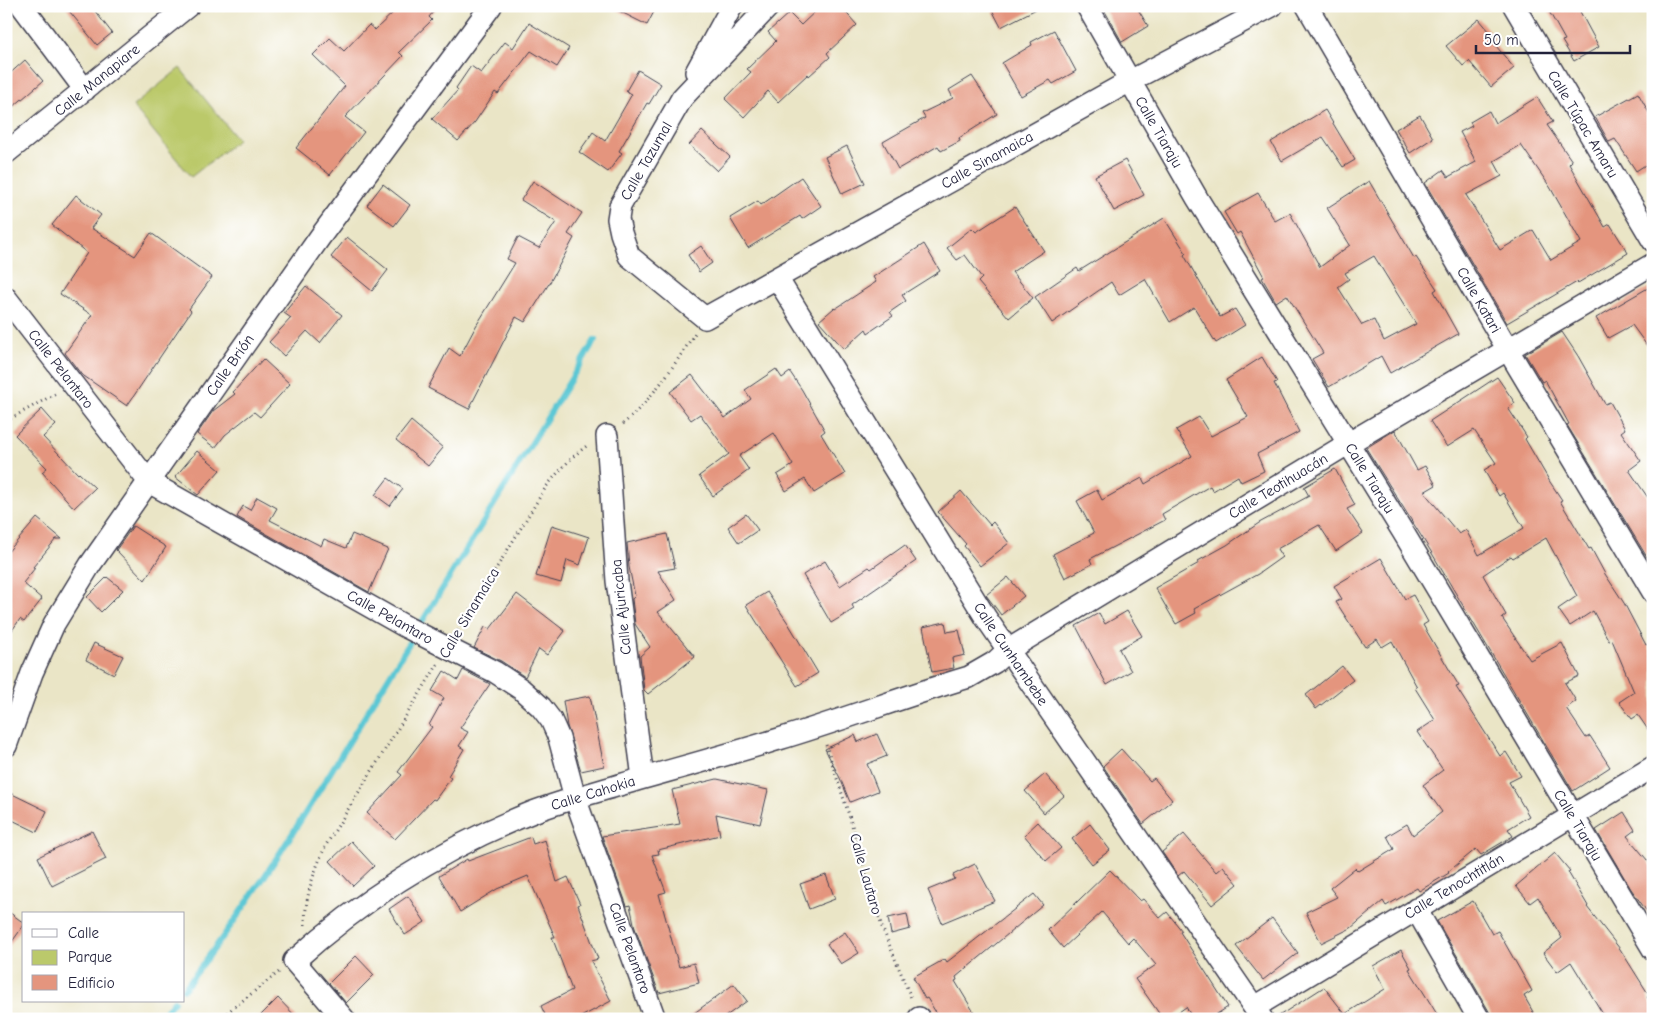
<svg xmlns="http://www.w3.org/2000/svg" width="1659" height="1025" font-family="'Comic Neue',sans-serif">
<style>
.green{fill:#bbc96b;stroke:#6e7653}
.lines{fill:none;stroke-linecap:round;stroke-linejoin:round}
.stream{stroke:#5bc7d4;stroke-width:6}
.building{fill:#e4957e;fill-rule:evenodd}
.minor-casing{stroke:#403f50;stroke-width:24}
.path{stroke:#403f50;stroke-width:3;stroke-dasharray:1 4;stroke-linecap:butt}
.minor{stroke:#fff;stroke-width:21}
.labels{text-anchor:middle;stroke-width:4.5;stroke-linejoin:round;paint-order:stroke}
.street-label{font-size:15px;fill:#22223b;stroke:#fff}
</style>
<rect width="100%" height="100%" fill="#fff"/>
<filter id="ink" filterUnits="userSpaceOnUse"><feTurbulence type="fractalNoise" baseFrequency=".02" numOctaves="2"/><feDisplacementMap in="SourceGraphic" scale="10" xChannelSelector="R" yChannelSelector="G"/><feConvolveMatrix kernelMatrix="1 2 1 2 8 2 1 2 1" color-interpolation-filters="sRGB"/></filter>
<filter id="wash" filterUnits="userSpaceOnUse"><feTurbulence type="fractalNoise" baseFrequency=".0096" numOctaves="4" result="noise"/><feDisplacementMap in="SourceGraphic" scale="20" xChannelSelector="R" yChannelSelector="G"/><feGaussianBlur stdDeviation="1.12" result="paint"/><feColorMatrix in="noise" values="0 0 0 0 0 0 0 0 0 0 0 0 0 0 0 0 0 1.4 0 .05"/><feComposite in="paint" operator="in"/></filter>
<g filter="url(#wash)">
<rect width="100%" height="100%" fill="#eae5c6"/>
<path class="green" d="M180,68l58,72 -47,37 -58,-71z"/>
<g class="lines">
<path class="stream" d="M420,625l175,-285
M184,989c85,-109 154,-230 226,-347
M160,1019l14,-18"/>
</g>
<g id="blocks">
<path class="building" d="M65,6h26l21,27 -15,12z
M400,6h38l-9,11 3,3 -33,32 4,4 -58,61 19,15 -34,43 -34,-27 49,-62 -32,-31 17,-17 14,13 25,-26 6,5z
M609,6h48l-10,19z
M821,6h19l17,19 -30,28 3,4 -21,19 -1,-2 -30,28 -10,-11 -24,26 -19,-18 26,-27 -4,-3 29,-28 -8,-9 21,-19 12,12z
M990,6h52l-41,21z
M1102,6h34l12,20 -26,16z
M1546,6h31l22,41 -25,14 -12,-20 3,-1z
M1479,19l16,19 -3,3 22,27 -23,19 -22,-26 -6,5 -17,-20z
M529,23l40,25 -12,19 -26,-16 -33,43 -3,-2 -20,30 -17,19 -26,-22 26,-29 -2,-2 15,-22 10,7 24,-31 8,6z
M1054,30l22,41 -23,13 -3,-4 -29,16 -19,-33 30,-18 -1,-3z
M25,60l18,21 -37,32v-36z
M638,70l23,14 -12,20 -2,-1 -28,48 3,2 -14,19 -29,-20 14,-20 12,9 27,-47 -6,-3z
M972,76l25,38 -38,24 1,3 -19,10 -3,-5 -40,23 -15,-27 42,-24 -3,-5 31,-15 -4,-8z
M1638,93l15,27v40l-17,11 -21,-32 -6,3 -14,-25z
M1537,97l16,25 -6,3 25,36 -3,3 36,63 5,-3 18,29 -50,30 -1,-1 -70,41 -82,-140 18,-13 5,7 28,-15 -16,-30 12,-6 -2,-4 19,-11 6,12zM1521,145l29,42 31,55 -30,18 -18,-30 -33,20 -34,-55 36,-19 -8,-15z
M1325,110l30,50 -12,7 -20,-30 -41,24 -11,-19z
M1420,115l13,23 -23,15 -14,-24z
M702,131l28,26 -13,14 -28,-26z
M847,146l18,37 -23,11 -17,-37z
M1125,160l19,35 -30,16 -19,-35z
M801,177l20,29 -19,13 -2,-3 -52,32 -18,-30 28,-17 3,4z
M533,181l49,32 -14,21 6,4 -24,44 -25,40 -9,-5 -47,92 -41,-21 21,-40 11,8 16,-30 39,-63 -8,-4 11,-22 21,11 17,-26 -35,-22z
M1369,181l45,77 2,-1 21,32 -3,2 24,43 -68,39 -9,-17 -52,31 -17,-28 11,-6 -36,-58 -11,7 -14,-24 2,-1 -24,-45 -3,2 -13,-22 34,-19 17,28 15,-8 30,54 30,-22 -23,-37zM1374,256l42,68 -32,17 -10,-21 -12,5 -24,-38 11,-8 -4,-6z
M383,184l27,21 -16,21 -27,-21z
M76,195l25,20 -10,13 44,28 16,-23 61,44 -23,32 2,2 -64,95 -46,-32 -16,-21 27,-38 -32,-21 27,-41 -35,-28z
M1015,207l29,44 -32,21 21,26 -24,20 -31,-36 4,-4 -17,-23 -8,5 -10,-12 25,-20 4,4z
M1164,218l22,35 -2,2 36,62 15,-8 10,16 -29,18 -22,-36 -24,15 -25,-43 -26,16 -8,-13 -59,41 -17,-26 42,-29 2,3z
M347,237l41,33 -16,21 -41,-34z
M924,244l16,27 -38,24 4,6 -16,11 3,4 -25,17 -2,-4 -22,20 -25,-28 15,-13 1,1 41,-27 -3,-5z
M701,246l11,17 -13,9 -11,-17z
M1653,285v69l-21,-29 -24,13 -12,-20z
M306,286l36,29 -22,28 -13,-12 -23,25 -15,-14 22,-24 -7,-5z
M1562,332l16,24 27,48 5,-2 15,27 -4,3 20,29 -12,9 24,35v62l-86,-142 2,-1 -24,-44 -3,2 -17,-28z
M1262,357l15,25 -3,1 25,49 -42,22 7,17 -23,11 -3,-6 -25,15 -3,-5 -48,28 3,6 -75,39 2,5 -27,14 -12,-24 41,-21 -17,-32 20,-11 5,10 40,-22 3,6 47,-28 -16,-26 23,-13 12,19 37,-19 -22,-37z
M263,359l27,25 -30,33 -6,-5 -29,23 -10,13 -18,-14 16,-23 22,-17 -2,-2z
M776,369l6,9 8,-6 12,18 23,41 -4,3 24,40 -31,19 -9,-14 -19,12 -9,-16 16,-10 -19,-32 -35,23 10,14 -36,26 -14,-20 30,-22 -29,-40 -9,6 -21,-28 22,-17 33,43 26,-19 -6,-9z
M1497,377l18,26 -7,5 19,29 -2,2 25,43 12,18 -2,1 29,48 2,-1 14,26 19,29 22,42 2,-1 5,12v81l-15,-22 -6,4 -13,-17 15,-10 -22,-52 -3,1 -16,-30 -23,15 -12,-17 19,-13 -31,-58 -33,20 -2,-2 -28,19 23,40 -4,3 28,42 32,-17 17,33 -14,7 11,18 -10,7 20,30 4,-2 20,31 -37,24 -143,-241 -64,-102 29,-18 22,40 8,-4 11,19 -12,7 35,42 7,-4 13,25 45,-27 -21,-35 -4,3 -15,-26 12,-7 -22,-33 -27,17 -17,-26z
M42,409l14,16 -13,12 35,37 1,-1 16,15 -21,20 -32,-36 5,-4 -32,-33z
M411,421l32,27 -15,18 -32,-26z
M197,451l23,19 -22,25 -23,-18z
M1335,469l20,36 -8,4 16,24 -27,18 -17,-26 -42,24 5,8 -24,17 -64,35 2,4 -20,11 -21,-36 44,-25 -1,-2 29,-16 32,-22 50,-27 -5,-9z
M388,478l15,11 -13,17 -15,-11z
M961,491l29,34 3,-3 16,21 -29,23 -16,-20 2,-2 -28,-32z
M257,497l20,11 -7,12 51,26 3,-7 22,9 6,-14 36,15 -19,43 -132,-75 6,-11 7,4z
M746,514l12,16 -19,13 -11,-16z
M37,518l25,21h-6l-23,28 2,1 -12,15 19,16 -18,23 -4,-3 -14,20v-85z
M552,525l37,12 -9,28 -13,-5 -6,23 -25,-7z
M133,526l33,21 -21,33 -29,-30z
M667,534l8,34 -17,3 18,29 -18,12 37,45 -47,37 -4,-4 -4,-34 10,-9 -15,-23 -3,-25 3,-3 -6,-29 -2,-24z
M905,545l11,16 -64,44 2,4 -23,14 -28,-48 22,-14 15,25 29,-19 2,2z
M1381,558l24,41 8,-4 15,27 -5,3 36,61 -3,1 44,69 6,-4 15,24 -12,6 20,34 -21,13 5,7 -32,19 -5,-6 -28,23 1,1 -30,18 -2,-3 -31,18 -3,-5 -32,27 -30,15 -15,-31 31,-15 -7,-9 25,-20 3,3 36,-22 -7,-13 20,-12 6,11 29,-23 -19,-27 20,-15 -26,-38 18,-12 -20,-32 2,-1 -25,-46 -10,6 -5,-8 -12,8 -29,-45 6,-3 -8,-13z
M107,577l16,13 -22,22 -14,-15z
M1008,577l16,19 -23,19 -15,-20z
M767,592l21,31 30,50 -21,13 -51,-81z
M517,594l48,37 -18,24 -8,-6 -14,28 -24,-16 -27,-13 11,-21 5,2z
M1127,611l15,25 -23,13 12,22 -24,14 -31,-59 23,-13 6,11z
M945,622l2,10 12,-2 6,25 -13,3 2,10 -22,4 -9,-45z
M94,643l29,13 -9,18 -28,-14z
M1342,666l11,14 -37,29 -10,-14z
M463,670l27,14 -30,44 8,4 -9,14 5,3 -16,27 3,2 -16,22 -2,-1 -38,40 -28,-26 35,-38 -4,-3 34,-45 -3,-2 15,-27 -12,-7 12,-20 14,9z
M590,696l14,70 -23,5 -14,-45 -4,-25z
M877,734l10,22 -20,8 11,27 -28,11 -10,-24 -15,-29 30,-14 3,7z
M1121,749l29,32 4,-3 18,22 -29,24 -40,-58z
M1045,774l19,22 -20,17 -19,-22z
M717,779l51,11 -8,34 -44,-10 4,21 -62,15 1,4 -7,1 14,37 -7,2 20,73 15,-4 5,20 -40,10 -24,-65 -5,-23 -3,1 -25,-70 78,-12 -8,-34z
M6,791l41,20 -10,21 -31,-15z
M1624,812l11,18 -8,6 26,31v53l-22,-31 -35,-59z
M1038,822l23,26 -15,13 -22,-26z
M1090,824l20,26 -18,14 -20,-25z
M92,831l14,28 -54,27 -14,-29z
M1184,834l32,38 7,-6 15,18 -26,21 -28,-34 -6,5 -16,-24z
M531,837l2,7 12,-4 12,42 11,-5 12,27 -2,1 20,54 -7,2 20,40 -34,18h-30l-6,-13 31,-16 -20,-53h3l-27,-61 -31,13 -37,23 -21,-36 28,-17 1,2z
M351,841l23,25 -21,20 -23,-25z
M1555,853l15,18 -2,1 20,34 -1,1 33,42 29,46 -2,2 6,9v13h-47l-35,-57 -14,10 -14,-19 19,-15 -24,-41 -8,6 -14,-17z
M975,864l20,37 -53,22 -14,-33 27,-11 -2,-4z
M1110,870l30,31 3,-2 17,19 7,-6 15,19 -2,1 48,75 -19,12h-16l-7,-12 -17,12h-6l-28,-40 21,-14 -23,-27 -5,5 -26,-31 -39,36 -15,-18z
M826,875l9,24 -26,10 -9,-25z
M1034,894l9,11 -87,72 1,3 -2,1 23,38h-38l-13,-21 -2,1 -12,-22 32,-18 2,3z
M408,896l17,26 -20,13 -16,-26z
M1473,901l19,33 6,-3 34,60 -8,5 13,23h-46l-1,-6 -53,-92z
M6,910l18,13v2l-18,25z
M907,914l3,15 -19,5 -3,-16z
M1272,918l26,35 -35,27 -27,-34z
M845,932l14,21 -18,11 -14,-20z
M1401,950l10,18 -2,1 31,50h-166l50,-32 21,27 40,-25 -12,-23z
M356,956l18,19 -28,28 -17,-20z
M734,984l13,17 -25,18h-36z
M278,998l20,21h-41z"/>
</g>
</g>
<g filter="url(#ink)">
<use href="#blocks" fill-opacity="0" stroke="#403f50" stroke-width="1"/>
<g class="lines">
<g class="minor-casing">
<path id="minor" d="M22,6l63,84
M769,6l-87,92 -62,108 -2,13 3,14 8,23 76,62 425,-237 142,-75
M1087,6l110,192 206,334 250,417
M1307,6l201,344 145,242
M1514,6l139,235
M696,72l36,-66
M6,153l182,-147
M777,278l209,340 276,401
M6,298l143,184 259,146 87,44 26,17 20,18 10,13 8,18 16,60 80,221
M607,436l10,145 26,197
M6,746l26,-73 22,-49 36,-59 230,-328 171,-231
M1416,909l63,110
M1255,1007l398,-240
M919,1018v1
M344,1019l-50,-58c70,-63 151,-114 239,-149 29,-11 60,-19 90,-28 52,-15 104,-29 156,-45 64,-19 126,-43 190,-62l26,-15 13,-12 341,-207 304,-179"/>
</g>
<path class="path" d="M6,421l49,-27
M623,424c30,-26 51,-58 72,-91
M458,631l88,-144c13,-16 25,-30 42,-42
M826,745l23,70 33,112 30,73
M305,925c0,-29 9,-54 21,-80l112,-181
M219,1019l60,-47"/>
<use href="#minor" class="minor"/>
</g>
</g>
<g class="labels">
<g class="street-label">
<text transform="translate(97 80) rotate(-39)" y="5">Calle Manapiare</text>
<text transform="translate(1583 124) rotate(59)" y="5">Calle Túpac Amaru</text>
<text transform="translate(1159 132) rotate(60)" y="5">Calle Tiaraju</text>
<text transform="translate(987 160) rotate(-29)" y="5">Calle Sinamaica</text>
<text transform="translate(646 161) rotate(-60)" y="5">Calle Tazumal</text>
<text transform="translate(1479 300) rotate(60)" y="5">Calle Katari</text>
<text transform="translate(230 365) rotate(-55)" y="5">Calle Brión</text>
<text transform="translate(61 369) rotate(52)" y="5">Calle Pelantaro</text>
<text transform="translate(1370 478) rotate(58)" y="5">Calle Tiaraju</text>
<text transform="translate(1278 486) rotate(-31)" y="5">Calle Teotihuacán</text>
<text transform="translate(621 607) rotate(-96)" y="5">Calle Ajuricaba</text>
<text transform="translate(469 613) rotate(-59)" y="5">Calle Sinamaica</text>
<text transform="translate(390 617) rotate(29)" y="5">Calle Pelantaro</text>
<text transform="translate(1011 654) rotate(56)" y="5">Calle Cunhambebe</text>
<text transform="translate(593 793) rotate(-17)" y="5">Calle Cahokia</text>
<text transform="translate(1578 825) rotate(59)" y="5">Calle Tiaraju</text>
<text transform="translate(866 874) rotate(74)" y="5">Calle Lautaro</text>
<text transform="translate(1454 886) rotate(-31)" y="5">Calle Tenochtitlán</text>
<text transform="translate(630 948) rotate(70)" y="5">Calle Pelantaro</text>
</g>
</g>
<rect width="1659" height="1025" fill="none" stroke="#fff" stroke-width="25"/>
<rect x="22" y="912" width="162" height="90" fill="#ffffff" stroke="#a7a7b1"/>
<rect x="32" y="929" width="25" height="8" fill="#ffffff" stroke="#a7a7b1"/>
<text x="68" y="938" font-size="15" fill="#22223b">Calle</text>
<rect x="32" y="950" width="25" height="15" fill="#bbc96b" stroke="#a7a7b1"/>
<text x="68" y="962" font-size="15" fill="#22223b">Parque</text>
<rect x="32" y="975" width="25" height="15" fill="#e4957e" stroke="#a7a7b1"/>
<text x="68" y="988" font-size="15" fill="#22223b">Edificio</text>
<path d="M1476 45v8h154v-8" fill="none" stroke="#22223b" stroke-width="2.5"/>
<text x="1484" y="45" font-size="15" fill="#22223b" stroke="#ffffff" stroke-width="4" paint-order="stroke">50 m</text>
</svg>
